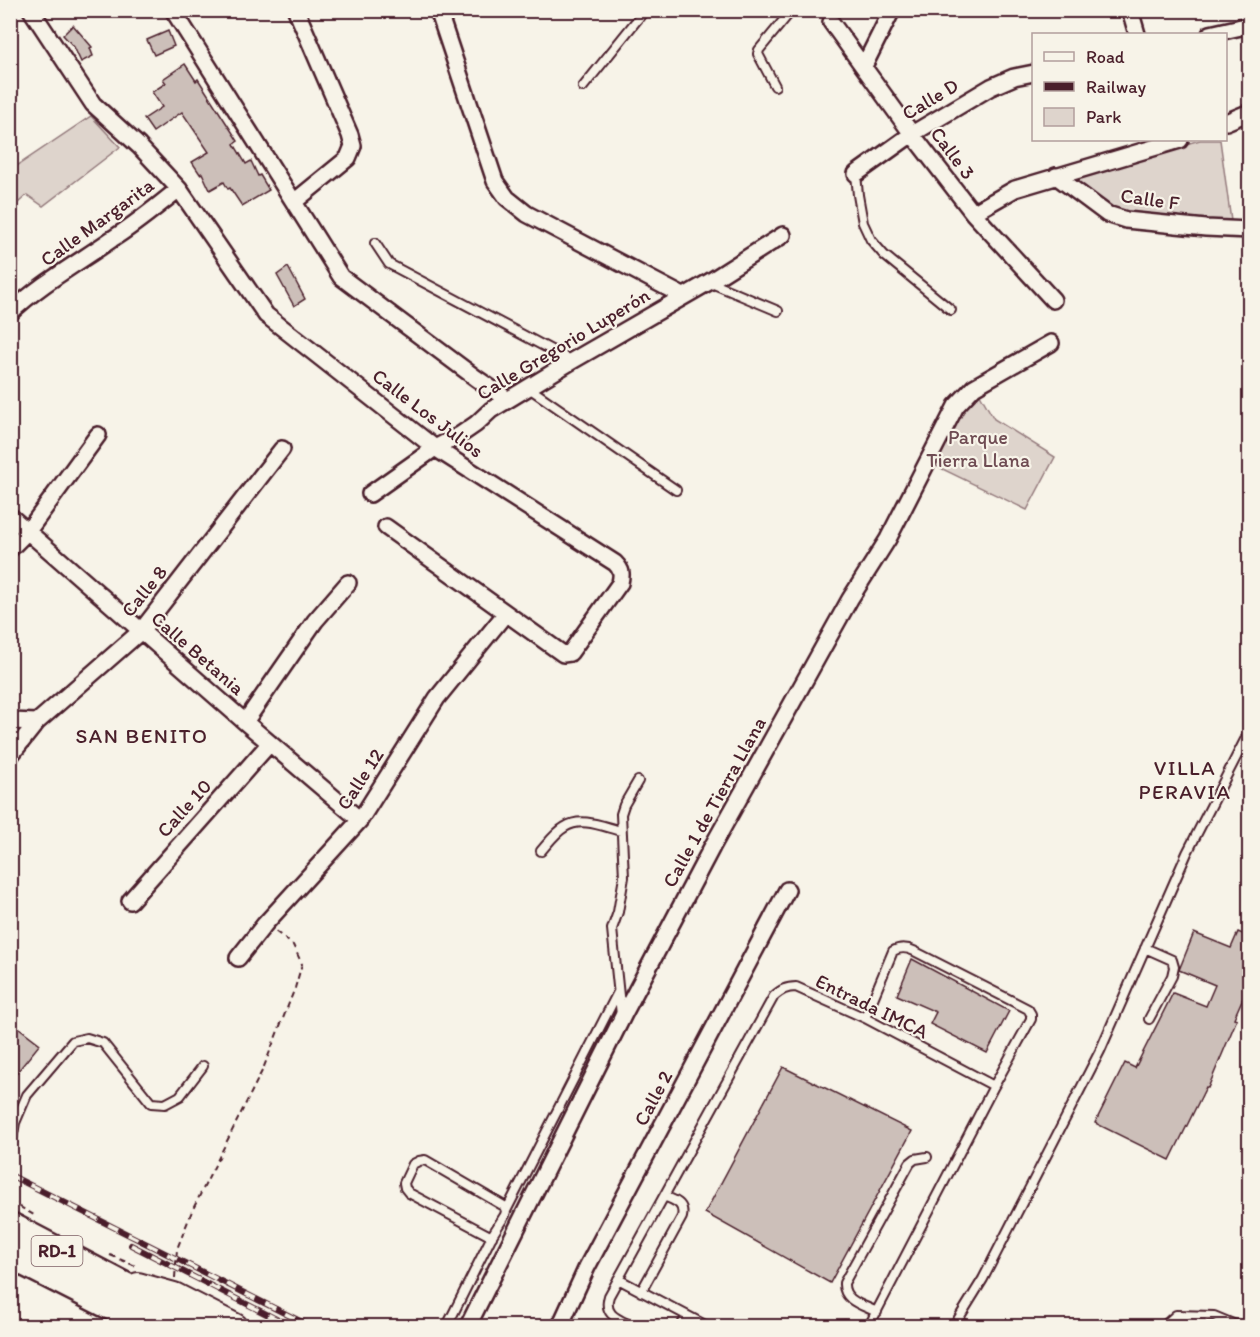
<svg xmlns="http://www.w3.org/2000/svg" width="1260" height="1337" font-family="Itim,sans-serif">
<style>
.green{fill:#ded4cc;stroke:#947a7c;stroke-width:1.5}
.building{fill:#ccbfb9;stroke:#4a1f2b;stroke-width:1.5}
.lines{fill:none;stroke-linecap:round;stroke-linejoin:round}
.service-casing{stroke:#4a1f2b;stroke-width:12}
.minor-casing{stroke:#4a1f2b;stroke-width:20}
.primary-casing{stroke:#4a1f2b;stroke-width:28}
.motorway-casing{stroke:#4a1f2b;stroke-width:33}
.path{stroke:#4a1f2b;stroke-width:2;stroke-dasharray:6 4.5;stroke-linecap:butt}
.service{stroke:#f7f3e8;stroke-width:8}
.minor{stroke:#f7f3e8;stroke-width:15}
.primary{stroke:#f7f3e8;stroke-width:24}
.motorway{stroke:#f7f3e8;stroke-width:28}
.rail-casing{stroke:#4a1f2b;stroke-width:6}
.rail{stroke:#f7f3e8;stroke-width:4;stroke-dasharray:11;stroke-linecap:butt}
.labels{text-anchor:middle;stroke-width:4.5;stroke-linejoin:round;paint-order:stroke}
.shield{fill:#f7f3e8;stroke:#7e5f64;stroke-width:1.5}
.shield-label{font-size:18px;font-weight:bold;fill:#4a1f2b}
.street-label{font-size:20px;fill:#4a1f2b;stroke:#f7f3e8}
.park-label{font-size:20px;fill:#6f4c53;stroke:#f7f3e8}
.neighbourhood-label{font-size:21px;letter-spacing:1.5px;fill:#4a1f2b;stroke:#f7f3e8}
</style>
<rect width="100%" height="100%" fill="#f7f3e8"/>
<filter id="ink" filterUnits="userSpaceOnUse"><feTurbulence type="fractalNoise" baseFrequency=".0167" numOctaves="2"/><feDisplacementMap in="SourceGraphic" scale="12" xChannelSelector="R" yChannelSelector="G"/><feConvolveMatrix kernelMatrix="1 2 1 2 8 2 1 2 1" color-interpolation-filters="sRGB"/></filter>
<g filter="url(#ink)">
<path class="green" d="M91,116l29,31 -77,59 -16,-11 -16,14v-39z
M1200,140h20l11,81 -58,-3 -60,-7 -41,-31 4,-5z
M977,389l17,30 61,38 -28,53 -95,-46 25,-54z"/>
<path class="building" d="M73,25l19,22 -2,1 3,8 -12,6 -7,-15 -11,-12z
M168,31l6,15 -20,9 -7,-15z
M185,64l11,17 2,-2 27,42 13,20 -4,3 12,20 5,-3 7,15 2,-1 9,15 -27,16 -12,-18 -2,1 -4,-7 -14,8 -8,-17 -2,1 -8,-12 17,-10 -27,-40 -29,20 -9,-13 18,-12 -10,-15 14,-9 -3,-4z
M288,267l17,32 -11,7 -17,-31z
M1238,932l12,5v45l-16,36 3,1 -29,69 -2,-1 -36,73 -75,-37 30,-60 10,5 38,-75 33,13 9,-21 -36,-15 15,-37 37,15z
M912,959l97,52 -22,42 -57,-29 6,-12 -39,-17z
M10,1021l30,23 -30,37z
M783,1067l129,64 -82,152 -125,-70z"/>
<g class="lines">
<g class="service-casing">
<path id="service" d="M775,86l-17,-32 1,-4 33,-40
M583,87l62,-77
M856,174l2,21 5,28 8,17 13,15 67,55
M375,243l14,21 183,97
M709,282l69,29
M529,388l147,102
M541,851c7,-8 15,-19 24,-24 17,-11 39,0 56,4
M1145,948l27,12 2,7 -2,9 -23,43
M621,1015l-9,-86 6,-17 6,-35 -3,-63 3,-9 14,-24
M865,1018l28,-67c7,-4 13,-4 21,0l114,58 3,5v5l-37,67
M10,1151l5,-28 12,-28 46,-54 14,-3 16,5 48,60 14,1 15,-8 23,-30
M492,1237l-83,-44 -4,-5 -1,-5 9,-19 6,-3 6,-1 79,46 2,5
M618,1279l89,47
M641,1292l41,-75c3,-14 -7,-16 -18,-21
M877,1312c-14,-7 -34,-11 -33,-29l66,-120 5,-4 12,-2
M447,1326l46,-92 12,-19 1,-4 112,-219
M632,1326c-14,-7 -29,-11 -23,-30l165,-300c7,-6 12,-9 22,-9l69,31 129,68 -125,240
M681,1326l6,-10
M841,1326l8,-1 7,1
M954,1326l29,-47 117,-228 87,-198 63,-123
M1164,1326l12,-11 38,1 24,10"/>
</g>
<g class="minor-casing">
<path id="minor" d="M31,10l62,94 46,42 40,43 87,126 169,133 180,115c7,7 7,11 5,20l-50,70 -7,1 -177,-127
M173,10l168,267 135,101 32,22
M438,10l57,171 12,17 20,16 156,82
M1130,10l7,24
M831,22l81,112 61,79 80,87
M1210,34l40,-9
M864,66l28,-56
M1226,122l24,-10
M856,174l56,-40 79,-47 23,-10 20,-4
M1056,176l51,38 19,6 80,8 44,2
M294,202l54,-44 5,-12 -3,-11 -54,-125
M973,213l42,-24 165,-49
M10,313c30,-29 68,-50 102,-74 24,-15 45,-33 67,-50
M370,494l65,-46 25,-13 16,-11 15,-14 81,-49 137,-79 74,-47
M10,516l235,206 115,98
M10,549l18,-18 70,-96
M10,721l27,1 104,-91 141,-182
M245,722l70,-101 33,-38
M10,756l27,-34
M130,901l140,-158
M238,958l27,-34 95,-104 77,-122 69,-85
M468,1326l156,-312 88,-167 138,-248 38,-60 68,-133 18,-19 77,-44
M560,1326l27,-59 200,-377"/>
</g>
<g class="primary-casing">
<path id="primary" d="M138,1285l36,10 61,31"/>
</g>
<g class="motorway-casing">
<path id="motorway" d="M10,1227l189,99
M10,1254l142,72"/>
</g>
<path class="path" d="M10,1201l24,14
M110,1255l28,12
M175,1278l2,-29 15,-38 71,-142 32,-81 7,-24 -9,-19 -18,-14"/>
<use href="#service" class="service"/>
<use href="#minor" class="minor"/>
<use href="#primary" class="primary"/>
<use href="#motorway" class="motorway"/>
<g class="rail-casing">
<path id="rail" d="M10,1175l300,151
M131,1245l159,81"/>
</g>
<use href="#rail" class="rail"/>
</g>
</g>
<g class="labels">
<rect class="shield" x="31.5" y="1236" width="51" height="30" rx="4.5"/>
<g class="shield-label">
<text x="57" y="1257">RD-1</text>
</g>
<g class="street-label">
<text transform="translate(930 99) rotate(-31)" y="7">Calle D</text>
<text transform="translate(953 153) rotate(53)" y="7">Calle 3</text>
<text transform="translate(1150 199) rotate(8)" y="7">Calle F</text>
<text transform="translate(97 222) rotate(-36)" y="7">Calle Margarita</text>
<text transform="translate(563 344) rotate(-31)" y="7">Calle Gregorio Luperón</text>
<text transform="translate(428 413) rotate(37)" y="7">Calle Los Julios</text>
<text transform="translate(144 591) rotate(-51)" y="7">Calle 8</text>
<text transform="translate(198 653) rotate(41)" y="7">Calle Betania</text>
<text transform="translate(360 779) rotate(-57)" y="7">Calle 12</text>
<text transform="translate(714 802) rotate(-61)" y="7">Calle 1 de Tierra Llana</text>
<text transform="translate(184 808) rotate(-48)" y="7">Calle 10</text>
<text transform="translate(872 1006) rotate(26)" y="7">Entrada IMCA</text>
<text transform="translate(653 1098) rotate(-62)" y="7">Calle 2</text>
</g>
<g class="park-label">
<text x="978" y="444">Parque<tspan x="978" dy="23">Tierra Llana</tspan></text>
</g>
<g class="neighbourhood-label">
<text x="142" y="743">SAN BENITO</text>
<text x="1185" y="775">VILLA<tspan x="1185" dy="24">PERAVIA</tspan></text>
</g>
</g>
<rect width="1260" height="1337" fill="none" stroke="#f7f3e8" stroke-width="36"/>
<rect x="18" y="18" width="1224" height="1301" fill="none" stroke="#4a1f2b" stroke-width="2" filter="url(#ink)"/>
<rect x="1032" y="33" width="195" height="108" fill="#f7f3e8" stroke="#b29e9c" stroke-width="1.5"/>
<rect x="1044" y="52" width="30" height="9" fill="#f7f3e8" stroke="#b29e9c" stroke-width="1.5"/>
<text x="1086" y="63" font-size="18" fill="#4a1f2b">Road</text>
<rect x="1044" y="82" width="30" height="9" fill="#4a1f2b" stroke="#b29e9c" stroke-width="1.5"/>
<text x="1086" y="93" font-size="18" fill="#4a1f2b">Railway</text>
<rect x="1044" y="108" width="30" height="18" fill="#ded4cc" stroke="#b29e9c" stroke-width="1.5"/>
<text x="1086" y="123" font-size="18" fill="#4a1f2b">Park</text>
</svg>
